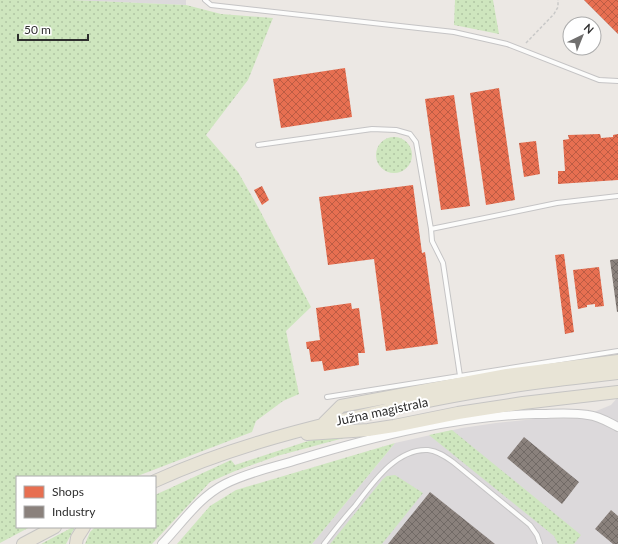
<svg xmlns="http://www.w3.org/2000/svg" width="618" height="544" font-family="Lato,sans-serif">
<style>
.industrial{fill:#dcd9db}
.grass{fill:url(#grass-dots)}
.shops{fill:url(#shops-cross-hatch)}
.industry{fill:url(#industry-cross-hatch)}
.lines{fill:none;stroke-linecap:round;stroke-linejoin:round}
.service-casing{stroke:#c5c4c5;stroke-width:6}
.minor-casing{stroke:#c5c4c5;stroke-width:10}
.primary-casing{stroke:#c6c5c4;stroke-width:14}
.path{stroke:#c9c9c8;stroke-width:1.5;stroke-dasharray:3 2;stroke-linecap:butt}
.service{stroke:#fcfcfb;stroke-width:4}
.minor{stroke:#fcfcfb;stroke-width:8}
.primary{stroke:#e8e4d6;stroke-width:12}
.labels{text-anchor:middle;stroke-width:4;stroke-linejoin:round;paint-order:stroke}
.street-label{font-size:13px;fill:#2e2e2e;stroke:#fff}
</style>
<defs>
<pattern id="grass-dots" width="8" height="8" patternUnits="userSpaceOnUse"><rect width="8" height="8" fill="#cee6be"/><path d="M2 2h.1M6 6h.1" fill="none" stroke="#b1c6a4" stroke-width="1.8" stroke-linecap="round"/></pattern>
<pattern id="shops-cross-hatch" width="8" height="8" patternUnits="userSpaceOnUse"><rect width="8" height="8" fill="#e76f51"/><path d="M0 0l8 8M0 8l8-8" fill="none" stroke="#bc5c44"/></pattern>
<pattern id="industry-cross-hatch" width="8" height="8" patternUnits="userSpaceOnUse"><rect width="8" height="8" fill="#8a817c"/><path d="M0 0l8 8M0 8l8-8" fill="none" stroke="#716a66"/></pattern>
</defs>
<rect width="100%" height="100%" fill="#ece8e4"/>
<path class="industrial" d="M72,0h114v5z
M618,397v147h-306l83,-101 67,-15 34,-5 39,-4 44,-1 32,-13z"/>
<path class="grass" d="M0,0h72l114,5 35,9 52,4 -25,62 -42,55 32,37 20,35 53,100 -25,24 13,63 -16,7 -27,20 -4,11 -117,45h-118v50h13l-30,16z
M455,0h38l6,34 -45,-9z
M376 155a18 18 0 1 1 36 0a18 18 0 1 1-36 0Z
M452,430l129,105 -7,9h-16l-4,-8 -125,-101z
M346,432h20l-89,24 -42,15 -25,11 -58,62h-67l5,-12 5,-5h60v-32l76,-35 4,5 70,-23z
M395,443l-83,101h-135l33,-38 26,-16z
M395,475l28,18 -41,51h-52l53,-65 4,-3z
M73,527h2l-9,17h-25z"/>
<path class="shops" d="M584,0h34v34z
M345,68l7,49 -71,11 -8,-49z
M499,88l16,112 -29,5 -16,-112z
M454,95l16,111 -29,4 -16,-111z
M600,134l1,4 12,-1v-2l5,-1v46l-60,4v-13h7l-2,-31 6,-1 -1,-4z
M536,141l4,33 -16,3 -5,-34z
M413,185l9,68 3,-1 13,92 -52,7 -12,-92 -46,6 -9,-68z
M262,186l7,14 -7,5 -8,-15z
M564,254l10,78 -9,2 -10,-79z
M599,267l5,39 -9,1v-3l-8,1v2l-9,2 -5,-39z
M351,303l1,6 7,-1 6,45h-7l1,12 -35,6 -2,-10 -11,1 -2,-13h-2l-1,-7 14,-2 -4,-32z"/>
<path class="industry" d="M618,259v53h-1l-7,-52z
M524,437l55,45 -17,22 -55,-46z
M430,492l65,52h-107z
M611,510l7,6v28h-5l-18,-15z"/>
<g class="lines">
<g class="service-casing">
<path id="service" d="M205,0l6,5 243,27 53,12 92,36 19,1
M258,145l114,-16 24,1 14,4 6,8 15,87 1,12 11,22 17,113
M431,229l126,-26 61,-7
M327,397l291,-46
M324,544c10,-13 20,-26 31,-38 17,-22 41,-58 73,-56 10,1 18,7 25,12l77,63 7,10 3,9"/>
</g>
<g class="minor-casing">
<path id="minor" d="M162,544c20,-21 37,-47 63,-60 23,-12 50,-17 75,-25 76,-23 156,-43 236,-45 17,0 35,-2 52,1 11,1 20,7 30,12"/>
</g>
<g class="primary-casing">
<path id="primary" d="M324,423l17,-17 166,-31 111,-14
M307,434l61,-4 26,-4 64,-13 65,-10 95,-11
M155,481c70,-32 146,-52 222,-69 39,-9 78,-17 118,-23 41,-7 82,-11 123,-16
M23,544l32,-17
M76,544l1,-6 7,-11"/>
</g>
<path class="path" d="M526,43l28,-29 4,-7v-7"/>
<use href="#service" class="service"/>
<use href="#minor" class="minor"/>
<use href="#primary" class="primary"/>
</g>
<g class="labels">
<g class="street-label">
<text transform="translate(382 411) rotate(-12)" y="5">Južna magistrala</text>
</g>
</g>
<rect x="16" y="476" width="140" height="52" fill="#ffffff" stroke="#ababab"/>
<rect x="24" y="486" width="20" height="12" fill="#e76f51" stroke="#ababab"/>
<text x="52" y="496" font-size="12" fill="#2e2e2e">Shops</text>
<rect x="24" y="506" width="20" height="12" fill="#8a817c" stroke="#ababab"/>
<text x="52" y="516" font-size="12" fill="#2e2e2e">Industry</text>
<g transform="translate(582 36) rotate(43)"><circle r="19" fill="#ffffff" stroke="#ababab"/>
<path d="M0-3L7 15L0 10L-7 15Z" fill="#706f6e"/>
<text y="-6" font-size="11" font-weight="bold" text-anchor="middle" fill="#2e2e2e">N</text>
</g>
<path d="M18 34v6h70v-6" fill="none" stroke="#2e2e2e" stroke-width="2"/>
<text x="24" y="34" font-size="12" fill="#2e2e2e" stroke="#ffffff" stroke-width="3" paint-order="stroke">50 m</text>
</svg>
